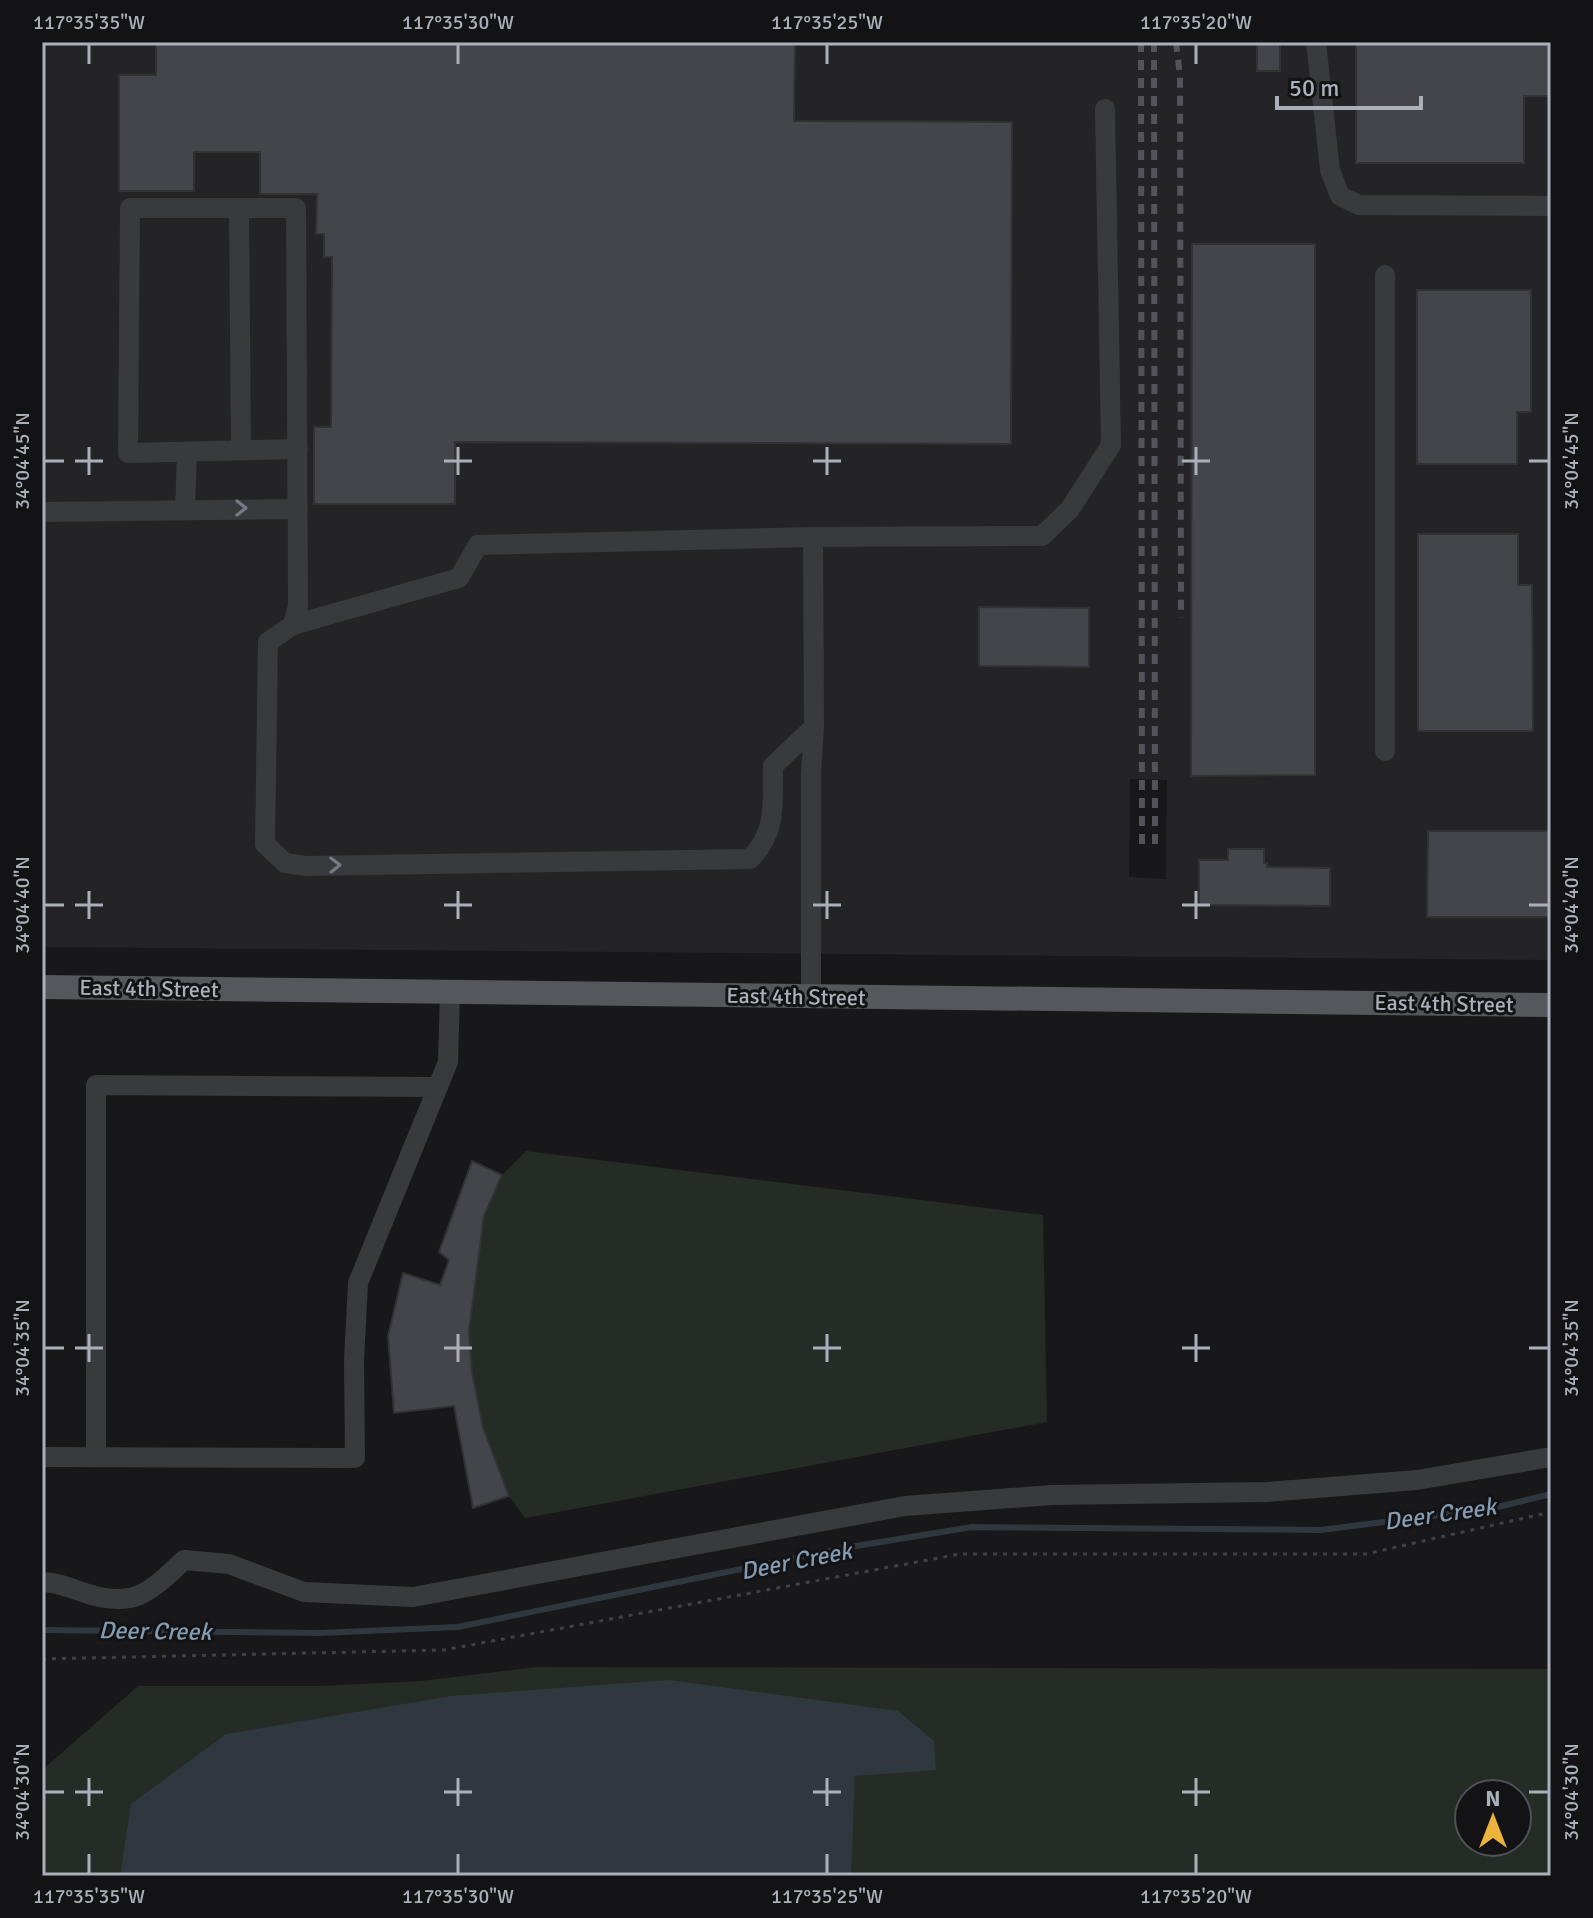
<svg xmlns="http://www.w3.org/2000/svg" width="1593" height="1918" font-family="Signika,sans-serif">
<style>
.built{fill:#242427;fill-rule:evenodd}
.green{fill:#242c25;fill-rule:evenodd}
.water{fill:#30383f}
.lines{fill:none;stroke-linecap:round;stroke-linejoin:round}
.stream{stroke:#30383f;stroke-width:6}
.building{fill:#44454a;stroke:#323235;stroke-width:2}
.path{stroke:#3f4145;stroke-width:3;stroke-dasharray:4 6;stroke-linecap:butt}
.minor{stroke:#393a3e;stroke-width:20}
.major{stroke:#55575d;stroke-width:24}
.rail{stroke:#525459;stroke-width:6;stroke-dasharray:10 8;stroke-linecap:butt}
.oneway{stroke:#777a82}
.ticks{fill:none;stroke:#aaafb9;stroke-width:3}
.labels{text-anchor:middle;stroke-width:6;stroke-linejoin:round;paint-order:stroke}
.street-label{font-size:22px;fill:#aaafb9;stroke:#131315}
.water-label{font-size:24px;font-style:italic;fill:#839cb2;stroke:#131315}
.neatline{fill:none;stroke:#aaafb9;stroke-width:3}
.ticks-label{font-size:20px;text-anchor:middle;fill:#aaafb9}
</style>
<rect width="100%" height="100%" fill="#18181a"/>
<path class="built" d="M42,42h1509v918l-1509,-13zM1130,779l37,1 -1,99 -37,-2z"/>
<path class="green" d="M526,1151l517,64 4,207 -522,96 -16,-22 -26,-69 -11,-55 -3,-41 15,-115 18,-41z
M537,1667l1014,2v207h-1509v-106l96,-84h183l100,-5zM1469,1794h48v48h-48z"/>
<path class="water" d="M669,1680l229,31 36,30 2,29 -81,6 -4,100h-731l11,-72 95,-70 225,-38z"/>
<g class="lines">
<path class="stream" d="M42,1630l278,3 138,-6 386,-79 128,-21 349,3 173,-22 57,-14"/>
</g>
<path class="building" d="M156,42h639l-1,79 218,1 -1,322 -556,-2v62h-141v-77h17l1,-170h-8v-23h-8l1,-40h-57v-42h-66v39h-75v-116h37z
M1257,42h23v29h-23z
M1356,42h195v54h-27v67h-168z
M1192,244h123v531l-124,1z
M1417,290h114v122h-14v52h-100z
M1418,534h100v51h14l1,146h-115z
M979,607l110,1v59l-110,-1z
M1428,831h121v86h-122z
M1228,849h36v14h3v4l63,1v38l-131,-1v-45h29z
M472,1161l30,14 -18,41 -15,115 3,41 11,55 26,69 -36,12 -19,-102 -60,7 -6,-77 15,-63 37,12 9,-25 -10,-8z"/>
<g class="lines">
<path class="path" d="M42,1659l402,-9 516,-96h406l185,-42"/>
<path class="minor" d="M1316,42l14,128 10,26 19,9 192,1
M239,208l2,242
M1385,275v476
M185,508l2,-56
M42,512l256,-3
M813,537l229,-1 28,-27 41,-64 -6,-336
M293,625l166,-47 19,-33 335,-8 1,190 -41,39c-1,36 5,65 -23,93l-444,7 -21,-3 -20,-19 3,-202 25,-17 5,-19 -2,-398h-166l-2,245 170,-4
M811,996v-222l3,-47
M96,1455v-370l341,2
M42,1457l313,1 -1,-98 4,-77 90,-221 2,-70
M42,1582c15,0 28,6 43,11 49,16 64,0 99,-33l45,4 75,28 109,5 492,-91 147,-11 215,-3 150,-12 134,-23"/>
<path class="major" d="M42,987l1509,18"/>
<path class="rail" d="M1141,42l1,805
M1154,42l1,806
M1176,42l4,34 1,542"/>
</g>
<defs><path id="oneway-chevron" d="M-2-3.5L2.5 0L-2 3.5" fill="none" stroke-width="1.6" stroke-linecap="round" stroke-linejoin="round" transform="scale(2)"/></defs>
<g class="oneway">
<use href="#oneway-chevron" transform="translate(241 508)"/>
<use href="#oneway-chevron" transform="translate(335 865) rotate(-1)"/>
</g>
<path class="ticks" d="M89,44v20M458,44v20M827,44v20M1196,44v20M89,447v28M458,447v28M827,447v28M1196,447v28M44,461h20M75,461h28M444,461h28M813,461h28M1182,461h28M1529,461h20M89,891v28M458,891v28M827,891v28M1196,891v28M44,905h20M75,905h28M444,905h28M813,905h28M1182,905h28M1529,905h20M89,1334v28M458,1334v28M827,1334v28M1196,1334v28M44,1348h20M75,1348h28M444,1348h28M813,1348h28M1182,1348h28M1529,1348h20M89,1778v28M458,1778v28M827,1778v28M1196,1778v28M44,1792h20M75,1792h28M444,1792h28M813,1792h28M1182,1792h28M1529,1792h20M89,1854v20M458,1854v20M827,1854v20M1196,1854v20"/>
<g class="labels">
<g class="street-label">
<text transform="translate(149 988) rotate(1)" y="8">East 4th Street</text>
<text transform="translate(796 996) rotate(1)" y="8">East 4th Street</text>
<text transform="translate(1444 1003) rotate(1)" y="8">East 4th Street</text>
</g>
<g class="water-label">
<text transform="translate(1440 1514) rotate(-8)" y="8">Deer Creek</text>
<text transform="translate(796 1561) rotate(-11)" y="8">Deer Creek</text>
<text transform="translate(155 1631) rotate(1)" y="8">Deer Creek</text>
</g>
</g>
<rect width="1593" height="1918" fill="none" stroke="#131315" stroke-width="88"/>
<g transform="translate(1493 1818)"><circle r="38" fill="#131315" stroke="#4f5157" stroke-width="2"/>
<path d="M0-6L14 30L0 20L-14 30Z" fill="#ebb33e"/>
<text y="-12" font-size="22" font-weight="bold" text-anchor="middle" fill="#aaafb9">N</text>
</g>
<path d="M1277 96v12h144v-12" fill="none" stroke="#aaafb9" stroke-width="4"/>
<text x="1289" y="96" font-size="24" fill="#aaafb9" stroke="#131315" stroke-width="6" paint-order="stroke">50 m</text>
<rect x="44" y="44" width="1505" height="1830" class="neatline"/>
<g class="ticks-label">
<text x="89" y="29">117°35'35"W</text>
<text x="458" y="29">117°35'30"W</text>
<text x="827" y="29">117°35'25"W</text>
<text x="1196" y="29">117°35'20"W</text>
<text transform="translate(22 461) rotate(-90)" y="7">34°04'45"N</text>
<text transform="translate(1571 461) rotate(-90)" y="7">34°04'45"N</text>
<text transform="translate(22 905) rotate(-90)" y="7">34°04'40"N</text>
<text transform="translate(1571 905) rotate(-90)" y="7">34°04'40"N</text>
<text transform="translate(22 1348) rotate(-90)" y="7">34°04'35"N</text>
<text transform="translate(1571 1348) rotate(-90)" y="7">34°04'35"N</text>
<text transform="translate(22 1792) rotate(-90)" y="7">34°04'30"N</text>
<text transform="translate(1571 1792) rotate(-90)" y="7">34°04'30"N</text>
<text x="89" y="1903">117°35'35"W</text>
<text x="458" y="1903">117°35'30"W</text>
<text x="827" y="1903">117°35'25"W</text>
<text x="1196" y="1903">117°35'20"W</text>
</g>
</svg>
